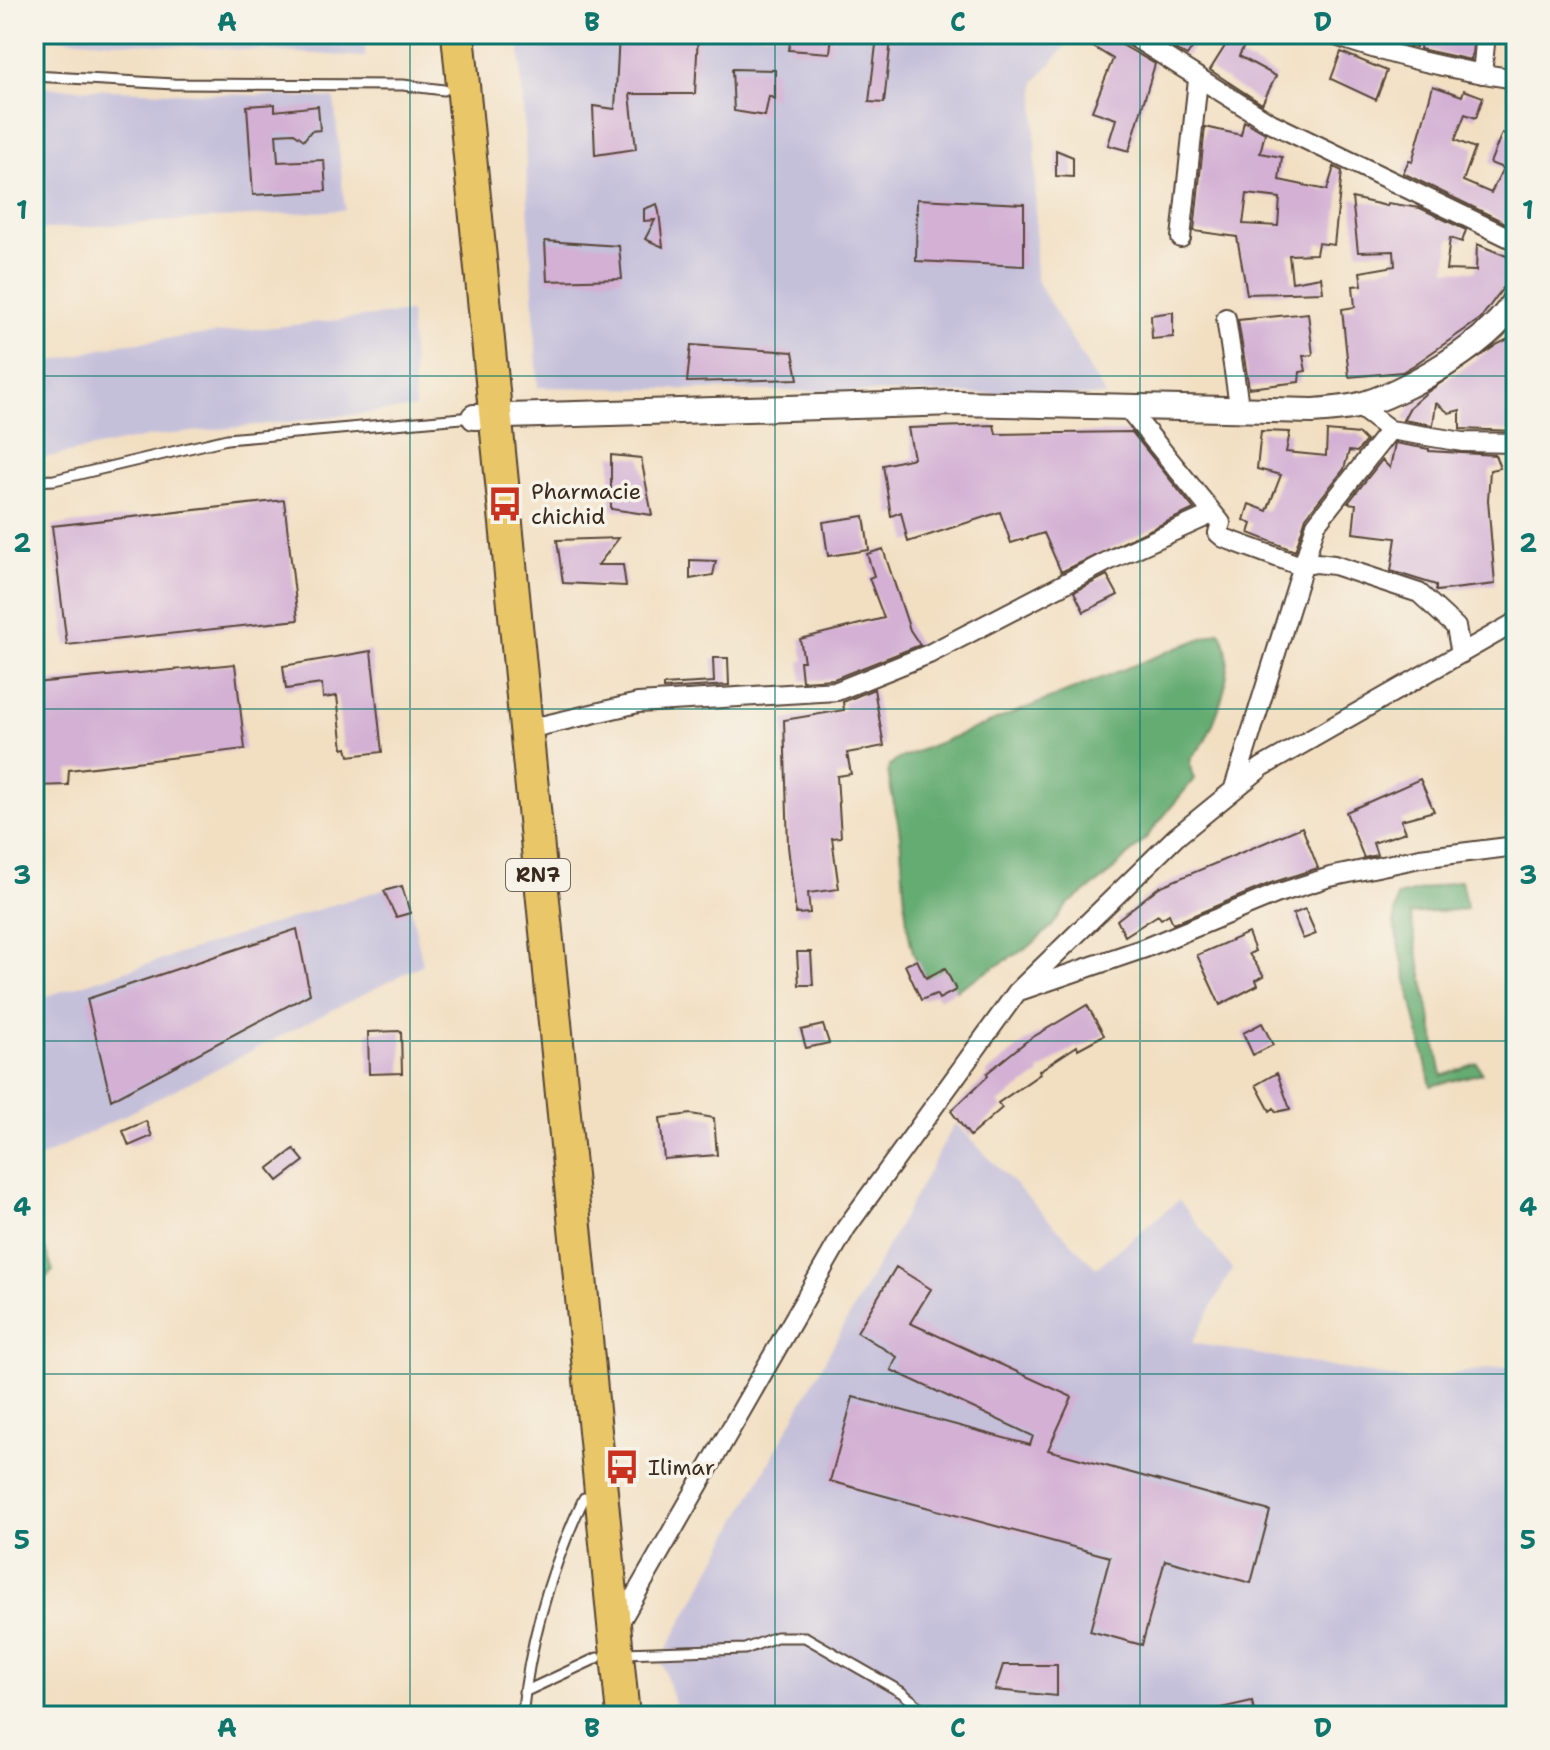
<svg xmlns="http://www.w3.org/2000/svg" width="1550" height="1750" font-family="'Shantell Sans',sans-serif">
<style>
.industrial{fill:#c5c0da}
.forest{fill:#65ac72;stroke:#506b48;stroke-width:2}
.building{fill:#d3b0d4;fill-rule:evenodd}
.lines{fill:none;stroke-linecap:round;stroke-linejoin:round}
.service-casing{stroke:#564537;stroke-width:13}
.minor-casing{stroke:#564537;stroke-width:22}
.tertiary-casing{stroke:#564537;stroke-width:28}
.trunk-casing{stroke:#564537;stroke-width:36}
.service{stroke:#fff;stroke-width:9}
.minor{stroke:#fff;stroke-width:18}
.tertiary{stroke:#fff;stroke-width:24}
.trunk{stroke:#e9c769;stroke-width:32}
.grid{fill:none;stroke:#0f766e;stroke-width:2;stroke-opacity:0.55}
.labels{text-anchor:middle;stroke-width:7;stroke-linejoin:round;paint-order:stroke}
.shield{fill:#f7f3e8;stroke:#73665b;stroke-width:2}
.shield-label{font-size:20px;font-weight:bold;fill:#3b2a1e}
.poi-label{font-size:22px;fill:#3b2a1e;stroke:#f7f3e8;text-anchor:start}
.neatline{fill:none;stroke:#0f766e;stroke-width:3}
.grid-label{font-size:26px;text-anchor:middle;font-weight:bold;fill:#0f766e}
</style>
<rect width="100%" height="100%" fill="#f7f3e8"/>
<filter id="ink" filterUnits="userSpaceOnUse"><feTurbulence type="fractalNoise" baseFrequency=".0125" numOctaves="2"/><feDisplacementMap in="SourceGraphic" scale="16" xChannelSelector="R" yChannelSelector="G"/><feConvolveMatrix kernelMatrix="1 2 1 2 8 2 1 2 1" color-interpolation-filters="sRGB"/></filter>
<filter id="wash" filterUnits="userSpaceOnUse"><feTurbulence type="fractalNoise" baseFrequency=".006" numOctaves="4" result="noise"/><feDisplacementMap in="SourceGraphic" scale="32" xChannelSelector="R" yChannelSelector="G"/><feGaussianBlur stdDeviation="1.8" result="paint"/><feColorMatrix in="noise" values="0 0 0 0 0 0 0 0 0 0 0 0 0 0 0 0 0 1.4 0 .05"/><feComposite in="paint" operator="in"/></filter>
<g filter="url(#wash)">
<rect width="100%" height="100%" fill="#f2dfc2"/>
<path class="industrial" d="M34,34h331v23l-331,-20z
M519,34h557l-41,48 1,198 70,116 -568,-9z
M34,87l300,11 11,112 -311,20z
M410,312l5,96 -269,29 -112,23v-94l87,-22z
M405,882l18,82 -389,197v-161z
M955,1123l141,145 83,-68 53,69 -40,74 216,37 108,-15v351h-838l-17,-56z"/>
<path class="forest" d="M1220,631c17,30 2,75 -13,106 -9,20 -24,15 -13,42l-49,60 -40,39 -37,26 -16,22 -22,20 -74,44c-9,-4 -26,-8 -33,-17 -22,-29 -18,-108 -24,-145 -3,-20 -10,-39 -11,-60l10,-9z
M1461,880l6,29 -57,5 32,162 35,-13 5,10 -51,13 -37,-163 3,-27z
M34,1218l19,53 -19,17z"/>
<g id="blocks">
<path class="building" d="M619,34h79l-3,60h-65l6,55 -41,6 -2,-49 22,3z
M791,34h41l-2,19 -41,-3z
M1072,34h31l52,30 -26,87 -21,-6 8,-26 -24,-8 21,-52z
M1163,34h38l-14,22 -27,-16z
M1203,34h47l-11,22 37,20 -14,28 -52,-34 15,-24z
M1368,34h49l-1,13 -14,-3z
M1449,36l25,2 -3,22 -51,-11 1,-9 27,3z
M877,37l14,2 -7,64 -15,-1z
M1341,52l46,19 -11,29 -45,-21z
M732,69l43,1v29l-6,-3 -4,20 -31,-5z
M1433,86l29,10 2,-6 19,7 -7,21 -11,-4 -10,26 20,8 -12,33 28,12 12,-25 -13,-5 12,-30 14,5v90l-113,-55 6,-13 3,2z
M275,104v7l43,-5 2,24 -9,1 -7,9 -10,-7 -18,1 2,28 46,-2 2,31 -73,4 -6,-89z
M1244,121l21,12 -5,20 22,4 -3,23 48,10 7,-23 8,4 -8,74 -16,-2 -2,11 -27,1 3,27 29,-5 2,15 -76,2 -10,-57 -43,-6 11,-104 36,8zM1247,194l33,4 -2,28 -35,-2z
M1056,150l17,7v20l-17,-1z
M1352,198l35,8 1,-3 32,5 46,22 -4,12 -12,-4 -4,32 30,1 1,-27 39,16 -3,22 -10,6 -23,31 -66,46 -12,7 -53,5 -7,-68 13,-2 -2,-21 9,-1 -2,-13 35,-6 -1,-15 -36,1z
M917,199l107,5v62l-108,-5z
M657,204l2,8 4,35 -18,-8 10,-19 -11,1v-12z
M545,241l74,5 3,33 -75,2z
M1173,312v25l-21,2 -1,-24z
M1308,313l5,42 -10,1 3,15 -6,1 -1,10 -50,6 -11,-68z
M1516,335v96l-56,-2v-19l-11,3 -13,-10 -3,22 -30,-5 7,-13 16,-14 72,-49z
M691,345l102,7 5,27 -111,3z
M994,425l2,9 136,-2 62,77 -133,63 -17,-39 -33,10 -11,-31 -92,30 -7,-30 -10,4 -8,-51 31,-7 -6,-30z
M1261,431l29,1 -4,20 40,4 1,-25 32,3 7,7 -9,11 -8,-1 -5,18 -38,48 -11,34 -46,-18 3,-9 -8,-4 5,-16 18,7 14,-36 -24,-6z
M1395,443l34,6v2l66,4 5,13 -10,2 -2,30 7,84 -59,7v-6l-45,-14 5,-33 -43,-5 3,-29 -8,-1 34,-43 8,8z
M611,455l30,3 11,57 -41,-6z
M284,500l14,120 -231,25 -15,-119z
M864,516l5,34 -41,6 -5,-34z
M619,538l-21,27h25l3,21 -63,-3 -6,-43z
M883,549l27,81 10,15 -86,34 -32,2 -2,-20h4l-4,-22 84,-21 -15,-40 5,-2 -7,-22z
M690,560l26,1 -3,14 -23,4z
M1107,575l11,20 -34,17 -10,-20z
M371,651l11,101 -33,4 -2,-8 -4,1 -6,-53 -14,2 -1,-14 -36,5 -3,-23z
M713,658h15l1,27 -66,4v-4l51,-3z
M235,664l10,85 -176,21 -1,15 -34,1v-103z
M874,689l10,57 -37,7 4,21 -14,2 4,61 -9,1 7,51 -31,4 2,20 -14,1 -8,-68 -4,-126 60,-10 -1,-8z
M1420,779l14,32 -33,9 5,12 -33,11 4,12 -13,3 -18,-46z
M1302,827l16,41 -47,15 -98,41 -4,-10 -8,5 -3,-4 -33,21 -8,-16 42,-33z
M402,886l8,27 -14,4 -12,-26z
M1305,909l11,25 -13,5 -10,-25z
M297,929l13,65 -199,106 -24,-101z
M1248,933l7,18 -6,3 15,22 -8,4 2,5 -38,20 -23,-50z
M797,952h14l2,33h-14z
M917,960l9,18 19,-10 11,22 -17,9 -3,-5 -15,6 -16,-35z
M1087,1005l17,30 -26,14 -1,-3 -38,25 1,3 -42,29 4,5 -32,28 -19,-25 37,-35 -1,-3 41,-33z
M1262,1023l11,22 -20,10 -10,-22z
M823,1025l6,18 -23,5 -5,-18z
M401,1031l1,42 -33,1 -1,-42z
M1277,1073l13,36 -14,3 -2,-4 -4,3 -14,-26z
M691,1114l23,4 3,37 -53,4 -4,-41z
M146,1121l6,15 -23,10 -6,-15z
M294,1149l10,12 -26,20 -10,-12z
M896,1267l35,22 -21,34 162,74 -24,53 222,61 -19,72 -86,-23 -23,85 -52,-14 20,-74 -280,-76 23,-84 177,48 3,-9 -142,-66 6,-13 -40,-25z
M1003,1665h54v31l-62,-6z
M1252,1701l3,15h-43v-6z"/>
</g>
</g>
<g filter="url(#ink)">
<use href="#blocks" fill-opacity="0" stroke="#564537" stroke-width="2"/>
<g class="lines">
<g class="service-casing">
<path id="service" d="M34,76l140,8 229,1 41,5
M34,481l20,-1 173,-41 246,-22
M624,1653l121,-4 31,-12h29l96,55 30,24
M524,1692l73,-34
M522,1716c8,-76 29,-149 62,-218"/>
</g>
<g class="minor-casing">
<path id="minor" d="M1129,34l140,88 247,119
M1330,34c61,22 122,36 186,45
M1482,74l4,-40
M1181,238l17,-158
M1226,318l14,94
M1125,405l96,118 -3,10 6,5 77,28 15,-3 18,2 85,28 37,34 5,27
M1358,406l32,24 73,12 53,1
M524,730l114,-27 199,-12 92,-37 181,-94 102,-46
M1234,788l82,-264 74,-94
M1022,990l123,-42 131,-54 54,-17 90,-19 96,-12
M617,1627l229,-399 171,-236 159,-155 86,-70 254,-145"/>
</g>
<g class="tertiary-casing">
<path id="tertiary" d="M474,417l483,-14 356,8c14,-1 29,-2 43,-5 43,-9 145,-68 160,-110"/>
</g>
<g class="trunk-casing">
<path id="trunk" d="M458,34l165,1682"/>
</g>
<use href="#service" class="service"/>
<use href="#minor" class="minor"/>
<use href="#tertiary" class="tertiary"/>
<use href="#trunk" class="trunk"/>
</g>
</g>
<path class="grid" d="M410,34v1682M775,34v1682M1140,34v1682M34,376h1482M34,709h1482M34,1041h1482M34,1374h1482"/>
<defs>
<g id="bus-bare" transform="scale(2.76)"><path d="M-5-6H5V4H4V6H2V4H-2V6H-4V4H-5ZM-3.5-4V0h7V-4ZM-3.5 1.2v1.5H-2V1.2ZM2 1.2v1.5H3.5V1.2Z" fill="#c8321e" stroke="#f7f3e8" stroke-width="2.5" paint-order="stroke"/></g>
</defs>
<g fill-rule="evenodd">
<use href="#bus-bare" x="505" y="504"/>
<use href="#bus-bare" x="622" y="1467"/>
</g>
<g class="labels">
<rect class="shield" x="506" y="859" width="64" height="32" rx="6"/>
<g class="shield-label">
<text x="538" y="882">RN7</text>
</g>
<g class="poi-label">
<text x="531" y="499">Pharmacie<tspan x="531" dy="25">chichid</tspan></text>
<text x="648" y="1475">Ilimar</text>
</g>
</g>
<rect width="1550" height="1750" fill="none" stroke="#f7f3e8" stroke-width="88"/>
<rect x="44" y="44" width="1462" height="1662" class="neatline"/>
<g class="grid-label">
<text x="227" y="31">A</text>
<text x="592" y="31">B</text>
<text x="958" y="31">C</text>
<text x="1323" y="31">D</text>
<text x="22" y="219">1</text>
<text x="1528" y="219">1</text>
<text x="22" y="552">2</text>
<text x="1528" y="552">2</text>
<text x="22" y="884">3</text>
<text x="1528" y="884">3</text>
<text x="22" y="1216">4</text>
<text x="1528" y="1216">4</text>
<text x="22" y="1549">5</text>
<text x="1528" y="1549">5</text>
<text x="227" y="1737">A</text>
<text x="592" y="1737">B</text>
<text x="958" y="1737">C</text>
<text x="1323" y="1737">D</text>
</g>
</svg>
